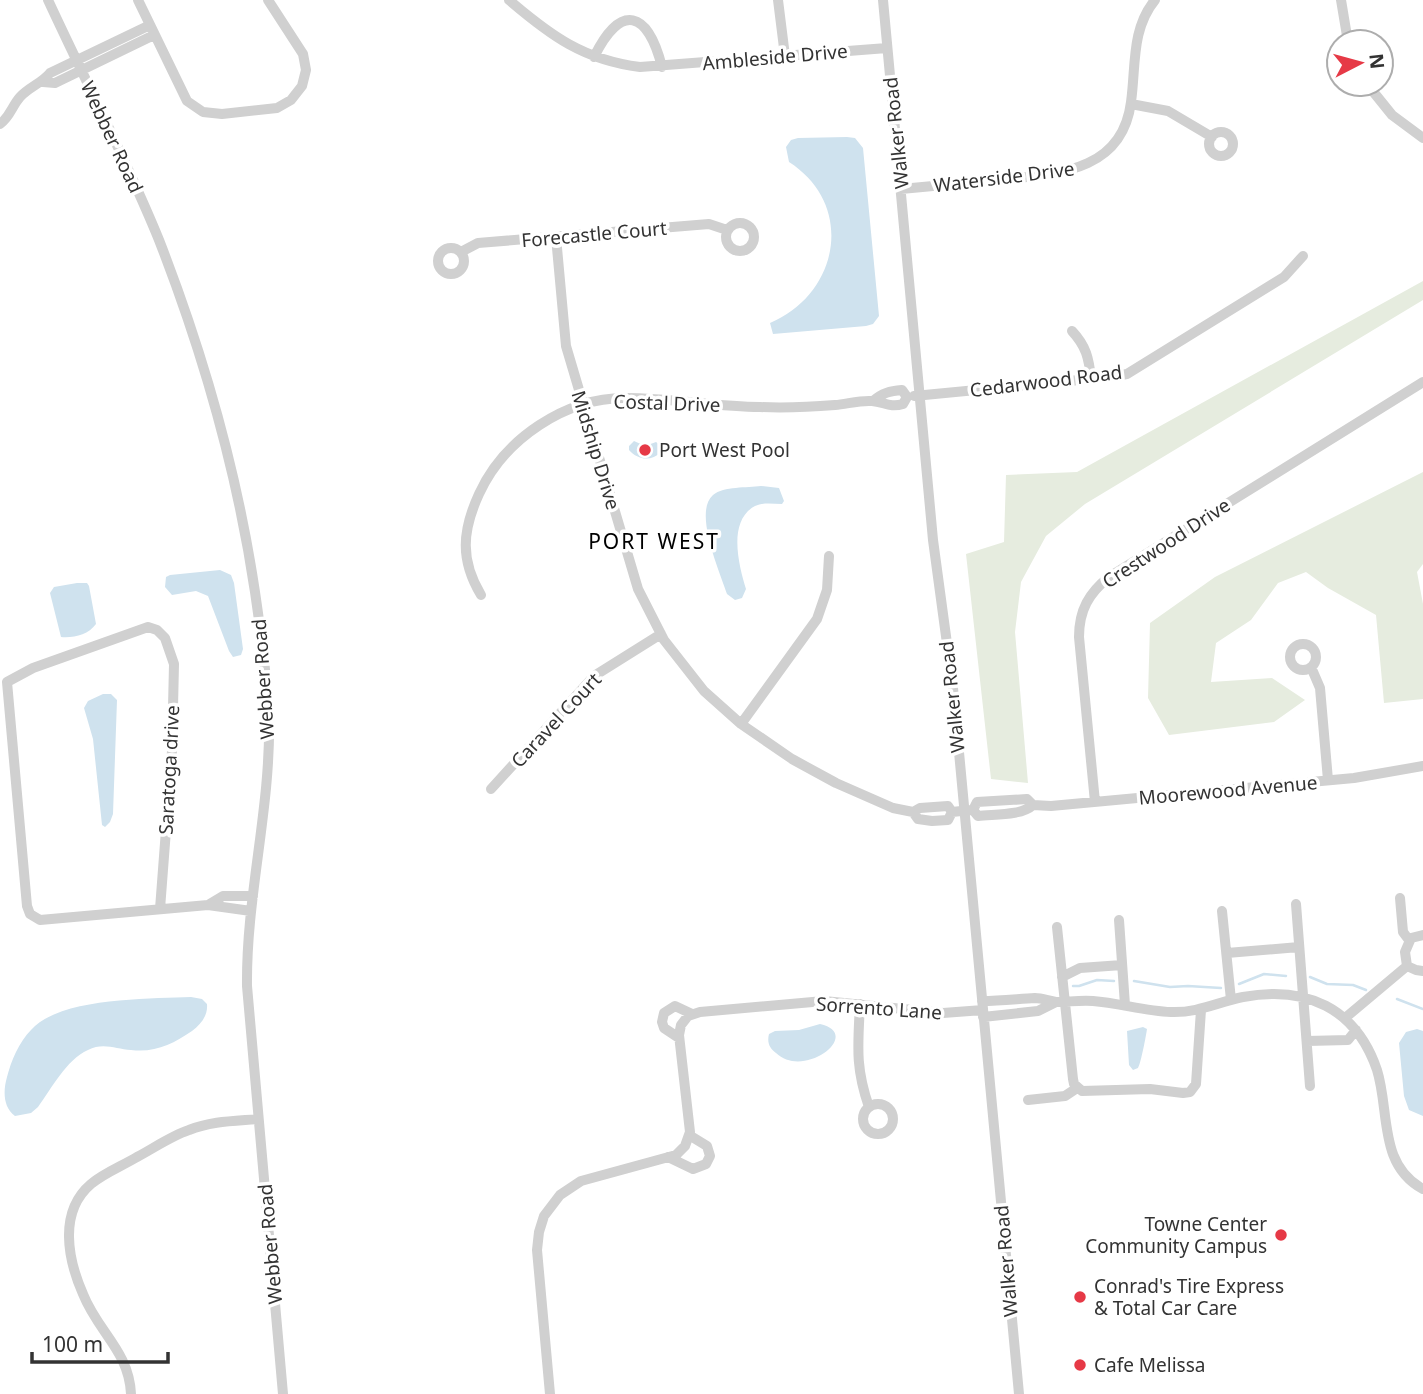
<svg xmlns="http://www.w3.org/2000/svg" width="1423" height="1394" font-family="'Noto Sans',sans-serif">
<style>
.green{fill:#e6ecdf}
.water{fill:#cfe2ee}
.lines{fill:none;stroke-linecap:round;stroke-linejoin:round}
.stream{stroke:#cfe2ee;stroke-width:2.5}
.minor{stroke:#d0d0d0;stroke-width:10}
.poi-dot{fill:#e63946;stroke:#fff;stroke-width:2.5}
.labels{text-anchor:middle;stroke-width:7;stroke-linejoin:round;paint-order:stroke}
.street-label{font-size:19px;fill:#333;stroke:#fff}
.poi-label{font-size:19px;fill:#333;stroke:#fff;text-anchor:start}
.neighbourhood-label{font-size:21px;letter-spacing:2px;fill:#000;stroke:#fff}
</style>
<rect width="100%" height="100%" fill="#fff"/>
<path class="green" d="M1423,281v19l-338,204 -39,32 -25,46 -6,50 13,151 -37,-4 -25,-225 38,-12 2,-67 71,-3z
M1423,472v92l-6,8 6,32v95l-39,4 -8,-88 -48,-27 -22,-16 -28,11 -27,37 -35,23 -5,39 61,-4 33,22 -31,22 -105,13 -21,-37 2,-75 65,-46z"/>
<path class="water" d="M847,137l8,1 8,10 16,168 -6,8 -7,2 -93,8 -3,-11c69,-29 86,-118 19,-161l-3,-15 5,-7 7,-2z
M634,441l11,5 11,-4 4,3 1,7c-10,10 -23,8 -32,-2v-4z
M761,486l18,2 5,13 -2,3c-9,0 -19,-2 -27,2 -28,15 -16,60 -9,83l-4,9 -7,2 -8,-6c-7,-22 -34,-82 -14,-99 11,-9 34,-7 48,-9z
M220,570l11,5 3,8 9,66 -2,6 -8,2 -4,-6 -21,-55 -12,-5 -24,4 -7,-8 1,-10 4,-2z
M77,583h10l2,3 7,38c-8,11 -22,14 -35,13l-11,-44 4,-6z
M103,694h8l6,6 -4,114 -3,8 -5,5 -3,-2 -9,-86 -9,-31 4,-7z
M191,997l11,2 5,5c1,12 -6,20 -15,27 -19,13 -37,22 -61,19 -15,-1 -28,-8 -43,0 -22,10 -36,38 -50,57l-7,6 -16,3c-12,-9 -12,-25 -8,-39 4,-16 12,-35 24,-47 29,-33 118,-31 160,-33z
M820,1024c44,10 -16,56 -44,29 -7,-5 -9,-11 -7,-19l6,-3 24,-1z
M1143,1027l4,2c-1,7 -6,34 -9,39l-5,2 -4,-5 -2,-34z
M1417,1029l6,2v85l-14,-6 -5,-14 -5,-53 7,-11z"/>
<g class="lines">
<path class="stream" d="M1310,977l17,7 26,1 13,5
M1134,981l36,6 18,-1 33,2
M1239,984l25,-10 22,2
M1073,986h6l18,-6 17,1
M1397,999l26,10"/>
<path class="minor" d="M48,0c37,80 78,159 111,240 44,113 78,231 96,352 6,41 12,84 14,126 2,90 -23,178 -22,268l36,408
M138,0l49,101 16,11 19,2 55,-6 14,-8 11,-14 4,-16 -3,-16 -35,-54
M509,0c42,36 75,60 131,67l247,-19
M778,0l7,56
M883,0l50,540 20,148 66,706
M1341,0l7,42
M594,57c27,-55 54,-46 68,10
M43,82l12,1 99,-48
M1367,84l25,31 31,23
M1131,104l37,7 44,26
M0,124c10,-7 12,-18 20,-27 9,-10 22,-14 30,-24l100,-48
M1209 144a12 12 0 1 1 24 0a12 12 0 1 1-24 0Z
M901,189c32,-3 64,-6 96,-9 56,-6 125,-6 134,-78 5,-35 0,-73 24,-102
M726 237a14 14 0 1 1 28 0a14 14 0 1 1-28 0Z
M556,237l10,109 72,243 26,51 40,51 37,33 51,35 44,24 57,25 20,4
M438 261a13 13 0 1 1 26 0a13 13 0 1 1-26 0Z
M461,252l17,-9 231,-19 18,6
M1072,331c14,15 17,27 19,48
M914,396l196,-19 17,-3 157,-97 19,-21
M481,595c-21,-35 -19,-64 -2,-101 25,-55 87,-97 148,-96 45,0 89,9 133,9 25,1 50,0 75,-2 12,-1 25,-5 37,-4 12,1 18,7 31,3l4,-7 -5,-7c-12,1 -20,3 -29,11
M1290 657a13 13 0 1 1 26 0a13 13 0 1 1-26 0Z
M1311,667l9,21 8,92
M7,682l26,-14 115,-41 9,3 8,8 9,26 -2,87 -12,158
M7,682l20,224 3,8 10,6 168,-15
M741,724l76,-105 10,-29 2,-34
M491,789l103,-113 67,-42
M1095,802l-16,-165c0,-27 10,-44 30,-60l314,-195
M1033,805c-12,11 -39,9 -55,11l-5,-6 4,-8 50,-3 6,6 18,1 303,-28 69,-12
M952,812l-4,8 -16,1 -14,-2 -5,-7 7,-4 28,-2 4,6 19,-2
M1400,898l3,34 6,8
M1296,904l14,182
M251,911l-43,-6 15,-9h30
M1222,911l9,89
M1119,920l6,85
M1057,927l16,152 1,5 8,7 68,-2 33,4 7,-1 6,-8 5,-74
M1423,935l-12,3 -6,14 2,14 9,4 7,1
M1227,953l72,-6
M1062,977l18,-9 42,-3
M982,1001c18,0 35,-2 53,-3 7,0 14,3 21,4 12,0 24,-2 37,-1 26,2 52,10 78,11 27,1 47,-10 72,-15 63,-12 113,11 134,73 13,41 1,95 46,119
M860,1004c-2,41 -5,63 9,103
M983,1017l55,-6 18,-9
M1345,1018l62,-52
M679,1038l-15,-10 -2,-6 2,-9 11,-7 17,8
M1307,1041l41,-1 8,-10
M1028,1100l37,-4 12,-8
M863 1119a15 15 0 1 1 30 0a15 15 0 1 1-30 0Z
M668,1157l25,12 13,-5 4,-8 -3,-10 -18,-11
M131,1394c-2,-43 -33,-62 -48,-100 -15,-34 -25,-82 8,-110 13,-11 31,-18 46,-27 17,-9 34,-21 52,-27 22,-9 46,-9 69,-11
M550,1394l-13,-144 2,-18 5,-16 16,-21 21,-14 95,-26 9,-9 5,-14 -11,-97 2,-10 7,-9 12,-4 124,-11 119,12 40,-3"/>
</g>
<g class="poi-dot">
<circle cx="645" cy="450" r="7"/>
<circle cx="1281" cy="1235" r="7"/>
<circle cx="1080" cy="1297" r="7"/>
<circle cx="1080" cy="1365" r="7"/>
</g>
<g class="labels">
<g class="street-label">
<text transform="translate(775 57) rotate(-5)" y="7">Ambleside Drive</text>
<text transform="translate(896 133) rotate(-96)" y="7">Walker Road</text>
<text transform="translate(112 137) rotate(65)" y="7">Webber Road</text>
<text transform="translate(1004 177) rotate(-7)" y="7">Waterside Drive</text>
<text transform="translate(594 234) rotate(-5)" y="7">Forecastle Court</text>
<text transform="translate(1046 381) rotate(-7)" y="7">Cedarwood Road</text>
<text transform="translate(667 403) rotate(2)" y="7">Costal Drive</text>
<text transform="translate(596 450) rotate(73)" y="7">Midship Drive</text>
<text transform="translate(1166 543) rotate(-33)" y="7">Crestwood Drive</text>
<text transform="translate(263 679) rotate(-94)" y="7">Webber Road</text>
<text transform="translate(952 697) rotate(-96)" y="7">Walker Road</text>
<text transform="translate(556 720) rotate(-47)" y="7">Caravel Court</text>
<text transform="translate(169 770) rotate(-87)" y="7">Saratoga drive</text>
<text transform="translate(1228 790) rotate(-5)" y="7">Moorewood Avenue</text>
<text transform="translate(879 1008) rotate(4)" y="7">Sorrento Lane</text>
<text transform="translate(270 1244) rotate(-95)" y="7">Webber Road</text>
<text transform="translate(1006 1261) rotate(-95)" y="7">Walker Road</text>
</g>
<g class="poi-label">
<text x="659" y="457">Port West Pool</text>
<text x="1267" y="1231" text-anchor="end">Towne Center<tspan x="1267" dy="22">Community Campus</tspan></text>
<text x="1094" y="1293">Conrad's Tire Express<tspan x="1094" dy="22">&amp; Total Car Care</tspan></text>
<text x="1094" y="1372">Cafe Melissa</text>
</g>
<g class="neighbourhood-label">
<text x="654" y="549">PORT WEST</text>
</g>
</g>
<g transform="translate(1360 63) rotate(84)"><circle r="33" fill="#ffffff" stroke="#adadad" stroke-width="2"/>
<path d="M0-5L12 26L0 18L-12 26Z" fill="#e63946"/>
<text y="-10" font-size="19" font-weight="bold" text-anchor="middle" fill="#333333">N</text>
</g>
<path d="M32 1352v10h136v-10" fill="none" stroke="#333333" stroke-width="3.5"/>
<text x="42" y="1352" font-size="21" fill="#333333" stroke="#ffffff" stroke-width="5" paint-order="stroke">100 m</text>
</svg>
